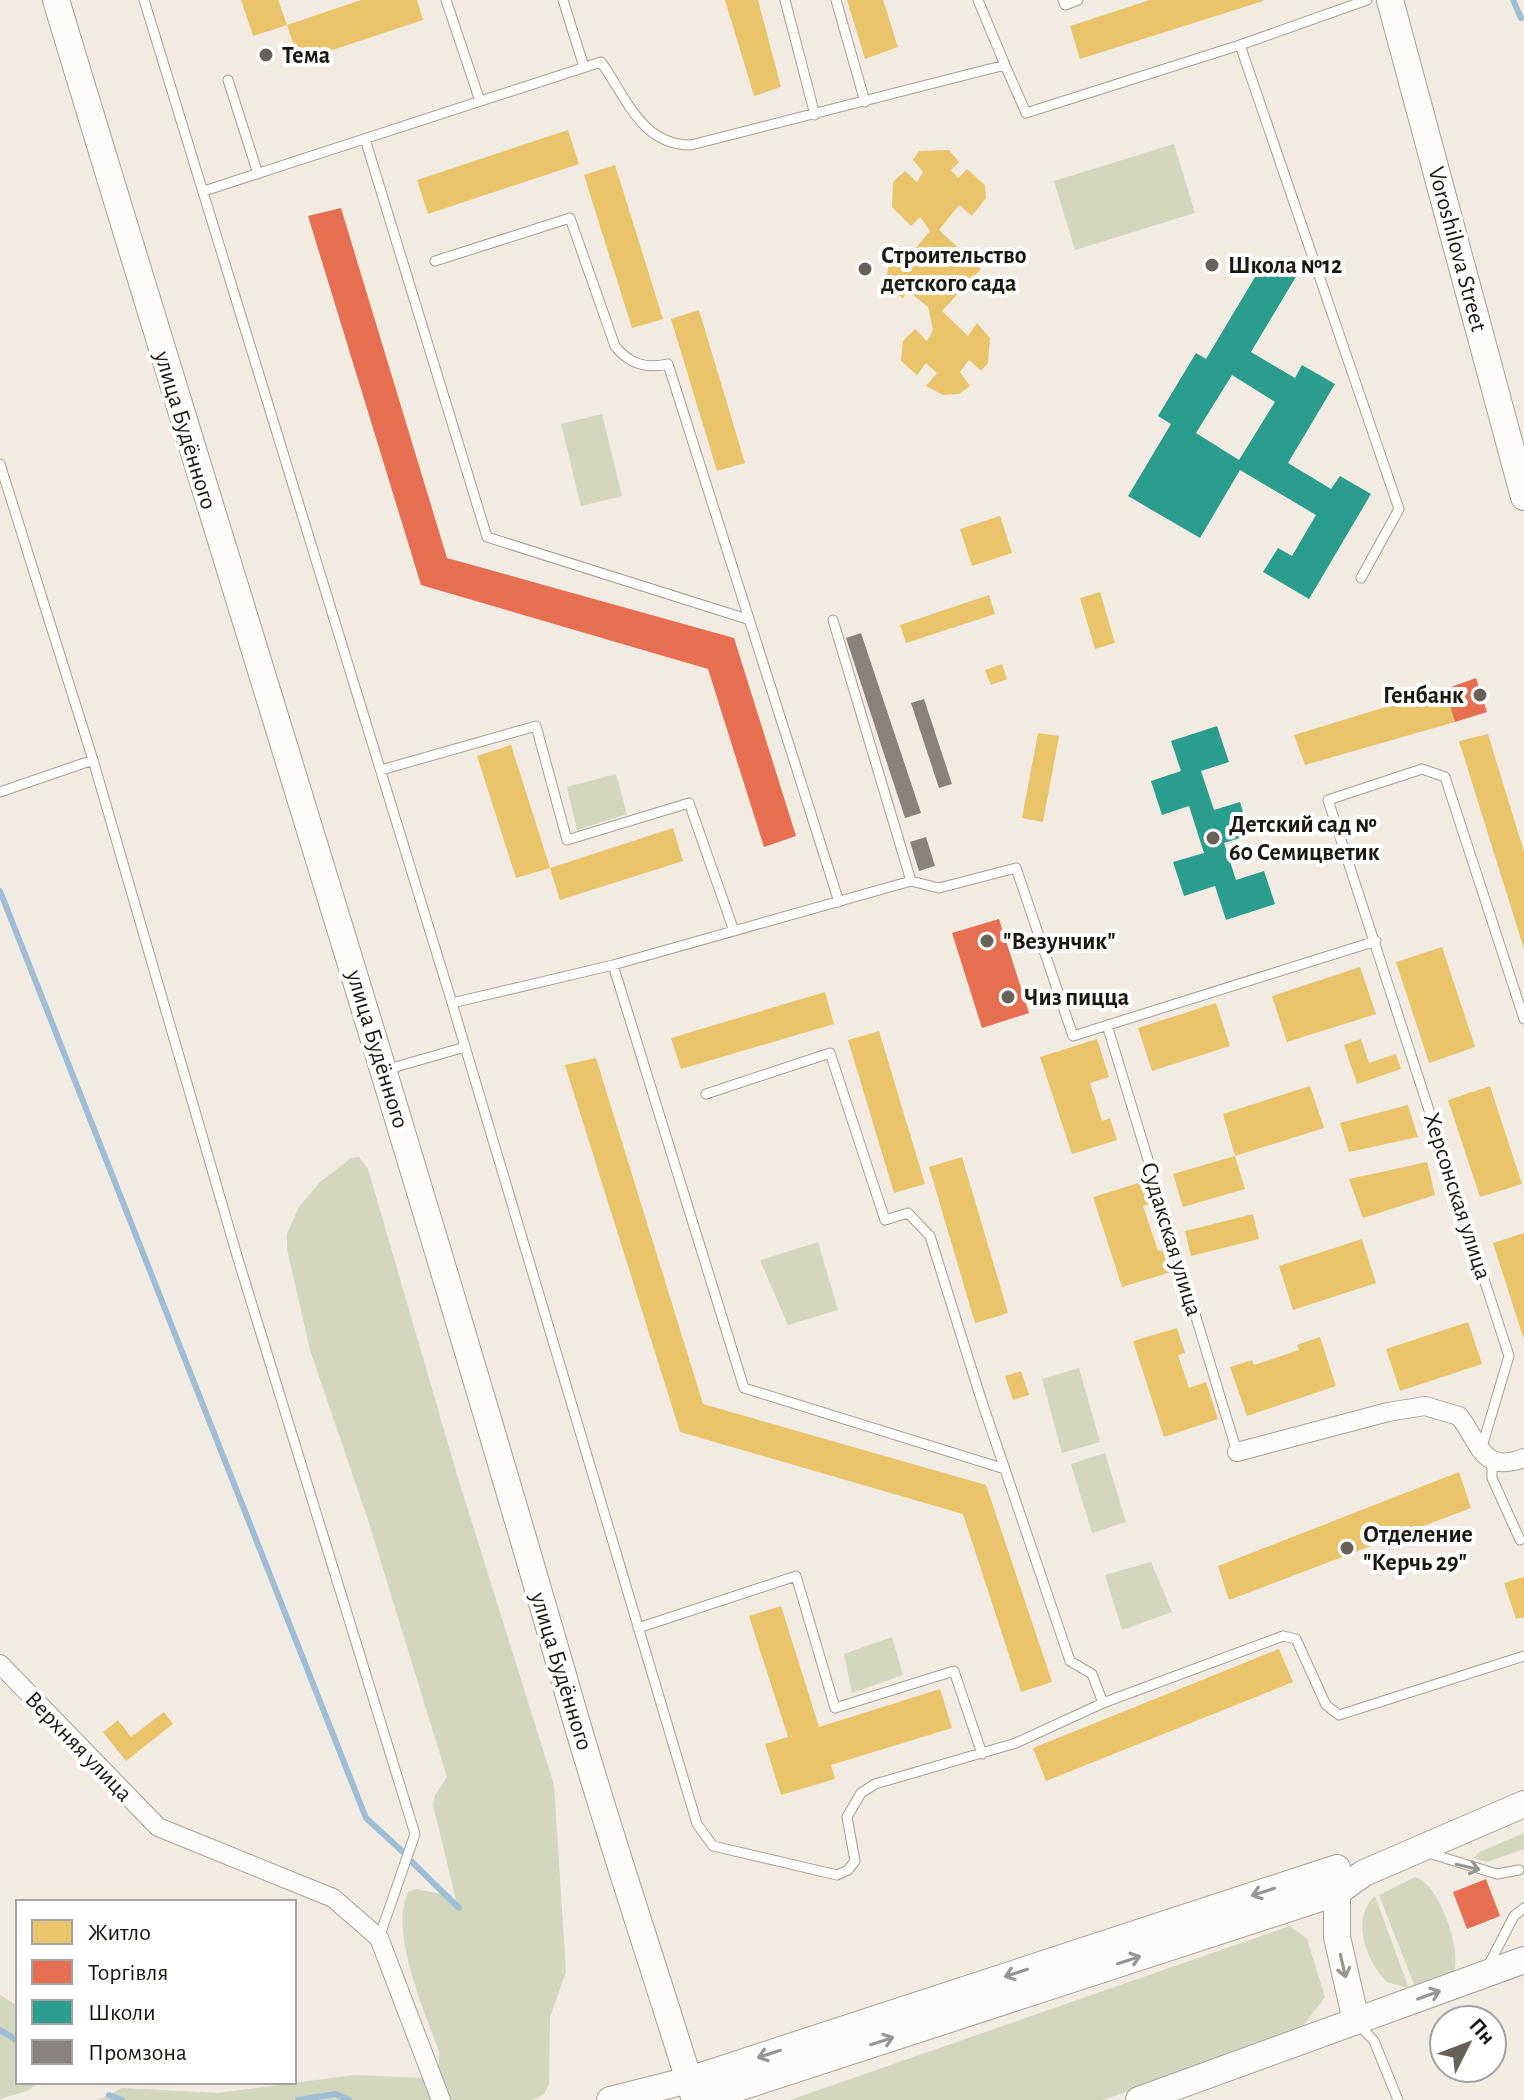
<svg xmlns="http://www.w3.org/2000/svg" width="1524" height="2100" font-family="'Alegreya Sans',sans-serif">
<style>
.green{fill:#d2d7be}
.homes{fill:#e9c46a}
.shops{fill:#e76f51}
.schools{fill:#2a9d8f;fill-rule:evenodd}
.industry{fill:#8a817c}
.lines{fill:none;stroke-linecap:round;stroke-linejoin:round}
.stream{stroke:#9dbed5;stroke-width:6}
.lane-casing{stroke:#a49f97;stroke-width:11}
.street-casing{stroke:#a49f97;stroke-width:20}
.secondary-casing{stroke:#a49f97;stroke-width:28}
.lane{stroke:#fdfcfb;stroke-width:9}
.street{stroke:#fdfcfb;stroke-width:18}
.secondary{stroke:#fdfcfb;stroke-width:26}
.oneway{stroke:#989592}
.poi-dot{fill:#67615a;stroke:#fff;stroke-width:3}
.labels{text-anchor:middle;stroke-width:8;stroke-linejoin:round;paint-order:stroke}
.poi-label{font-size:24px;font-weight:bold;fill:#1c1711;stroke:#fff;text-anchor:start}
.street-label{font-size:24px;fill:#1c1711;stroke:#fff}
</style>
<rect width="100%" height="100%" fill="#f2ebe2"/>
<path class="green" d="M1174,144l21,69 -120,37 -21,-69z
M602,414l20,82 -41,10 -20,-82z
M616,774l11,40 -50,16 -10,-43z
M359,1157l9,12 90,309 96,307 12,187 -16,45 -1,67 -5,10 -11,6h-435l24,-12 96,5 136,-18 70,3 15,-14v-12c-14,-41 -50,-118 -31,-160l8,-3 35,7 6,8 -24,-99 2,-10 12,-18 -79,-257 -58,-170 -23,-101v-15l12,-27 21,-25 31,-24z
M818,1242l20,68 -50,15 -28,-65z
M1079,1368l21,74 -38,11 -20,-74z
M1105,1453l21,69 -34,11 -21,-69z
M1151,1562l21,50 -50,18 -17,-55z
M892,1637l11,38 -51,18 -8,-39z
M1524,1833v16l-37,13 -14,-4 6,-6z
M1415,1877c25,7 48,75 38,97l-38,13 -36,-92z
M1375,1896l33,90v2l-21,-6c-21,-21 -37,-63 -12,-86z
M1290,1926l17,13 18,58 -25,33 -197,70h-313z
M0,1995l18,11v76h22l-13,9 -27,8z"/>
<path class="homes" d="M241,0h37l9,25 74,-25h56l6,20 -124,41 -12,-36 -34,11z
M725,0h33l23,87 -27,9z
M847,0h36l15,47 -33,12z
M1150,0h113v1l-183,58 -10,-33z
M568,130l11,34 -151,50 -11,-34z
M949,150l10,12 -8,8 7,8 9,-9 18,16 1,13 -14,18 -13,-11 -20,25 42,39 -39,42 26,25 9,-13 13,15 -2,25 -7,8 -12,-11 -9,12 10,14 -11,8 -16,1 -17,-9 11,-13 -11,-10 -9,12 -16,-14 2,-20 12,-12 12,12 6,-11 -5,-23 -21,-17 -4,9 -17,-17 3,-21 11,-15 9,10 21,-25 -10,-14 -9,9 -19,-19 1,-25 12,-11 12,11 6,-10 -10,-12 6,-9z
M615,165l48,154 -31,9 -48,-153z
M699,310l46,153 -28,8 -46,-152z
M1000,516l12,37 -40,13 -12,-37z
M1100,592l15,51 -20,6 -15,-51z
M989,595l6,19 -89,29 -6,-18z
M1002,664l5,15 -16,6 -6,-15z
M1445,689l10,33 -150,43 -11,-30z
M1038,733l21,3 -16,86 -21,-4z
M1488,734l36,118v97l-65,-208z
M511,745l39,123 -34,10 -39,-122z
M673,828l10,33 -123,39 -10,-32z
M1442,947l33,100 -46,16 -33,-101z
M1360,967l16,47 -89,28 -15,-46z
M825,992l9,32 -153,45 -10,-31z
M1216,1003l14,43 -78,25 -14,-43z
M879,1031l46,153 -31,9 -46,-153z
M1097,1039l12,38 -19,6 12,38 8,-3 7,22 -45,14 -32,-97z
M1361,1039l8,24 27,-9 5,15 -44,15 -13,-39z
M596,1058l107,346 283,81 66,197 -31,10 -58,-178 -283,-82 -115,-367z
M1310,1086l14,42 -89,28 -12,-42z
M1490,1086l32,98 -42,13 -32,-97z
M1408,1105l10,32 -69,15 -9,-29z
M1235,1156l10,33 -62,18 -10,-33z
M962,1157l46,156 -33,10 -46,-156z
M1427,1162l8,33 -72,23 -14,-39z
M1142,1182l7,22 -6,2 15,45 5,-1 8,22 -49,15 -29,-90z
M1253,1214l6,25 -68,17 -6,-25z
M1524,1233v104h-1l-30,-94z
M1362,1239l14,44 -83,27 -14,-44z
M1468,1322l14,42 -82,27 -14,-42z
M1177,1328l8,25 -7,2 11,33 17,-6 12,37 -54,18 -31,-96z
M1320,1337l16,49 -89,30 -17,-49 22,-7 2,5 45,-15 -2,-5z
M1021,1371l8,24 -16,5 -8,-24z
M1459,1472l12,36 -242,92 -11,-34z
M1524,1577v40l-8,2 -12,-36z
M781,1606l38,121 121,-38 12,39 -121,37 4,14 -54,16 -16,-51 23,-7 -39,-121z
M1279,1649l14,33 -247,99 -13,-33z
M164,1712l9,12 -47,37 -23,-29 15,-12 13,17z"/>
<path class="shops" d="M341,208l106,350 287,80 62,198 -32,11 -56,-178 -287,-84 -113,-369z
M1476,678l11,34 -32,10 -10,-33z
M999,919l30,94 -47,15 -30,-95z
M1486,1879l14,37 -33,13 -14,-37z"/>
<path class="schools" d="M1267,257l30,18 -46,77 44,26 7,-13 33,19 -47,79 43,26 9,-13 31,18 -62,105 -46,-27 15,-24 14,8 24,-41 -76,-45 -40,68 -72,-42 43,-72 -13,-8 38,-63 10,6zM1232,375l43,27 -36,58 -43,-27z
M1217,726l12,36 -28,9 13,39 26,-8 10,33 -26,8 12,37 28,-9 11,33 -49,16 -11,-34 -31,10 -11,-34 31,-9 -15,-47 -27,9 -11,-34 30,-10 -10,-30z"/>
<path class="industry" d="M861,633l60,180 -16,5 -59,-180z
M924,699l28,85 -13,4 -28,-85z
M926,837l9,29 -16,5 -9,-29z"/>
<g class="lines">
<path class="stream" d="M1513,0l8,18
M0,891l366,927 37,34
M412,1862l47,46
M0,2030l18,11
M109,2095l13,5
M298,2100l38,-6 13,6"/>
<g class="lane-casing">
<path id="lane" d="M144,0l308,1003 245,821 16,22 124,29 11,-5 7,-9 -8,-44 14,-24 14,-9 141,-41 87,-40 180,-67 13,3 30,66 13,10 185,-59
M446,0l34,101
M563,0l21,67
M785,0l30,115
M836,0l29,102
M978,0l27,65
M1063,0l2,5 13,-5
M1240,45l127,-45
M228,80l30,94
M365,139l122,398 260,82
M204,191l397,-129c26,36 40,83 90,83l314,-80 21,48 214,-68 159,464 -38,69
M435,261l135,-43 45,128c14,18 31,23 53,18l171,538
M0,464l93,296 145,499 177,575 -36,104
M833,620l78,261
M381,770l155,-44 31,114 122,-37 45,128
M0,792l93,-32
M613,965l131,423 261,81
M452,1003l161,-38 298,-84 28,7 77,-20 57,168 303,-95
M1107,1025l130,427
M385,1070l80,-23
M706,1094l124,-41 55,167 23,-7 22,23 51,163 89,262 22,13 11,29
M1481,1450l28,-94 -181,-556 94,-31 23,8 79,242
M1492,1461v17l28,62
M638,1628l158,-52 39,132 119,-37 28,83
M1425,1852l72,22 22,-4
M1487,1968l27,-52 10,-8
M1358,2024l16,17 24,59"/>
</g>
<g class="street-casing">
<path id="street" d="M1237,1452l151,-40 37,-6 34,10c22,28 22,58 65,42
M0,1664l158,163 175,71 46,40 62,162"/>
</g>
<g class="secondary-casing">
<path id="secondary" d="M56,0c170,563 348,1124 511,1689 39,138 86,274 128,411
M1390,0l134,497
M1337,1879v58l19,84
M610,2100l79,-20 648,-212
M701,2100l635,-207 28,-20 160,-69
M1139,2100l385,-140"/>
</g>
<use href="#lane" class="lane"/>
<use href="#street" class="street"/>
<use href="#secondary" class="secondary"/>
</g>
<defs><path id="oneway-shaft" d="M-6 0H5M1.5-3L5.5 0L1.5 3" fill="none" stroke-width="1.6" stroke-linecap="round" stroke-linejoin="round" transform="scale(2)"/></defs>
<g class="oneway">
<use href="#oneway-shaft" transform="translate(1468 1867) rotate(13)"/>
<use href="#oneway-shaft" transform="translate(1263 1892) rotate(162)"/>
<use href="#oneway-shaft" transform="translate(1129 1960) rotate(-18)"/>
<use href="#oneway-shaft" transform="translate(1343 1966) rotate(77)"/>
<use href="#oneway-shaft" transform="translate(1016 1973) rotate(162)"/>
<use href="#oneway-shaft" transform="translate(1429 1995) rotate(-20)"/>
<use href="#oneway-shaft" transform="translate(882 2041) rotate(-18)"/>
<use href="#oneway-shaft" transform="translate(769 2054) rotate(162)"/>
</g>
<g class="poi-dot">
<circle cx="266" cy="55" r="8"/>
<circle cx="1212" cy="265" r="8"/>
<circle cx="865" cy="269" r="8"/>
<circle cx="1480" cy="695" r="8"/>
<circle cx="1213" cy="838" r="8"/>
<circle cx="987" cy="941" r="8"/>
<circle cx="1008" cy="997" r="8"/>
<circle cx="1347" cy="1548" r="8"/>
</g>
<g class="labels">
<g class="poi-label">
<text x="282" y="63">Тема</text>
<text x="881" y="263">Строительство<tspan x="881" dy="28">детского сада</tspan></text>
<text x="1228" y="273">Школа №12</text>
<text x="1464" y="703" text-anchor="end">Генбанк</text>
<text x="1229" y="832">Детский сад №<tspan x="1229" dy="28">60 Семицветик</tspan></text>
<text x="1003" y="949">"Везунчик"</text>
<text x="1024" y="1005">Чиз пицца</text>
<text x="1363" y="1542">Отделение<tspan x="1363" dy="28">"Керчь 29"</tspan></text>
</g>
<g class="street-label">
<text transform="translate(1458 249) rotate(75)" y="8">Voroshilova Street</text>
<text transform="translate(186 430) rotate(73)" y="8">улица Будённого</text>
<text transform="translate(378 1049) rotate(73)" y="8">улица Будённого</text>
<text transform="translate(1458 1196) rotate(72)" y="8">Херсонская улица</text>
<text transform="translate(1172 1239) rotate(73)" y="8">Судакская улица</text>
<text transform="translate(562 1671) rotate(73)" y="8">улица Будённого</text>
<text transform="translate(79 1746) rotate(46)" y="8">Верхняя улица</text>
</g>
</g>
<rect x="16" y="1900" width="280" height="184" fill="#ffffff" stroke="#a4a2a0" stroke-width="2"/>
<rect x="32" y="1920" width="40" height="24" fill="#e9c46a" stroke="#a4a2a0" stroke-width="2"/>
<text x="88" y="1940" font-size="24" fill="#1c1711">Житло</text>
<rect x="32" y="1960" width="40" height="24" fill="#e76f51" stroke="#a4a2a0" stroke-width="2"/>
<text x="88" y="1980" font-size="24" fill="#1c1711">Торгівля</text>
<rect x="32" y="2000" width="40" height="24" fill="#2a9d8f" stroke="#a4a2a0" stroke-width="2"/>
<text x="88" y="2020" font-size="24" fill="#1c1711">Школи</text>
<rect x="32" y="2040" width="40" height="24" fill="#8a817c" stroke="#a4a2a0" stroke-width="2"/>
<text x="88" y="2060" font-size="24" fill="#1c1711">Промзона</text>
<g transform="translate(1468 2044) rotate(48)"><circle r="38" fill="#ffffff" stroke="#a4a2a0" stroke-width="2"/>
<path d="M0-6L14 30L0 20L-14 30Z" fill="#67615a"/>
<text y="-12" font-size="22" font-weight="bold" text-anchor="middle" fill="#1c1711">Пн</text>
</g>
</svg>
